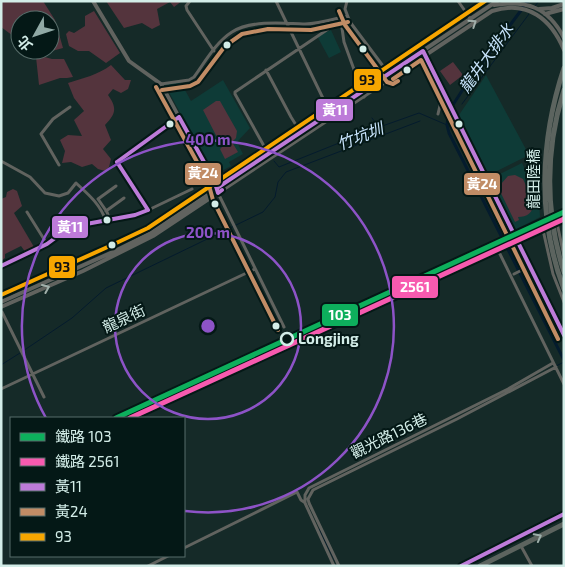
<svg xmlns="http://www.w3.org/2000/svg" width="565" height="567" font-family="'Exo 2','Noto Sans TC',sans-serif">
<style>
.built{fill:#0e3b37}
.green{fill:#54343d}
.lines{fill:none;stroke-linecap:round;stroke-linejoin:round}
.stream{stroke:#041b2d;stroke-width:1}
.canal{stroke:#041b2d;stroke-width:3}
.minor-tunnel{stroke:#324745;stroke-width:3;stroke-dasharray:3 1.5;stroke-linecap:butt}
.minor{stroke:#61635f;stroke-width:3}
.tertiary{stroke:#61635f;stroke-width:4}
.primary{stroke:#5c645f;stroke-width:5}
.bus-1-casing{stroke:#041816;stroke-width:8}
.bus-2-casing{stroke:#041816;stroke-width:8}
.bus-3-casing{stroke:#041816;stroke-width:8}
.bus-1{stroke:#bd7bd9;stroke-width:4}
.bus-2{stroke:#c18c65;stroke-width:4}
.bus-3{stroke:#f7a600;stroke-width:4}
.rail-1-casing{stroke:#041816;stroke-width:9}
.rail-2-casing{stroke:#041816;stroke-width:9}
.rail-1{stroke:#0daf5c;stroke-width:5}
.rail-2{stroke:#f75aaf;stroke-width:5}
.oneway{stroke:#a0afaa}
.oneway2{stroke:#9dafaa}
.ring{fill:none;stroke:#8d53c7;stroke-width:2.5}
.bus-dot{fill:#d3ede8;stroke:#041816;stroke-width:2}
.stop-dot{fill:#041816;stroke:#d3ede8;stroke-width:2.5}
.labels{text-anchor:middle;stroke-width:4;stroke-linejoin:round;paint-order:stroke}
.street-label{font-size:15px;fill:#d3ede8;stroke:#041816}
.stop-label{font-size:15px;font-weight:bold;fill:#d3ede8;stroke:#041816;text-anchor:start}
.water-label{font-size:16px;font-style:italic;fill:#c7e3fb;stroke:#041816}
.centre{fill:#8d53c7;stroke:#041816;stroke-width:2.5}
.ring-label{font-size:15px;text-anchor:middle;font-weight:bold;fill:#8d53c7;stroke:#041816;stroke-width:4;stroke-linejoin:round;paint-order:stroke}
.line-badge{stroke:#041816;stroke-width:2}
.badge-label{font-size:14px;text-anchor:middle;font-weight:bold;fill:#fff}
.pale-badge-label{font-size:14px;text-anchor:middle;font-weight:bold;fill:#111}
</style>
<rect width="100%" height="100%" fill="#152a28"/>
<path class="built" d="M331,30l10,22 -12,6 -12,-22z
M486,75l43,80 -40,20 -30,-60z
M223,80l27,48 -13,14 6,12 -14,8 2,4 -17,9 -50,-92 16,-2 11,20z
M522,163l17,37 1,17 -25,13 -25,-51z"/>
<path class="green" d="M1,1h42l12,19 8,28 -26,7 -7,-5h20v-30h-30v21l-19,-14z
M106,1h76l-8,6 -4,-5 -13,7 3,16 -8,4 -10,-6 -18,5z
M94,11l26,42 -14,10 -17,-12h-11l-9,-5 -3,-12 3,-3 5,2 11,-7v-10z
M41,56l11,3h12l9,18 -6,1h-7l-21,7 -3,-28z
M453,62l10,13 -13,10 -10,-14z
M111,65l14,15h6l-3,9 -7,4 -8,-4 -5,6c10,14 7,19 -3,30l6,15 -8,9 8,10 -2,8 -4,4 -7,-2 -6,-5 -10,3 -11,-5 -9,1 3,-12 -5,-11 8,-5 14,1 -8,-16 10,-9 -10,-13 -6,-15c15,-5 30,-8 43,-18z
M216,101h4l17,30 -1,7 -4,4 6,10 -13,7 -5,-10 2,-2 -19,-37z
M515,175l8,4 11,24c-1,10 -7,14 -16,14l1,3 -4,2 -19,-39 4,-2 1,3 7,-8z
M13,189l4,2 5,15 -8,7 20,34 -8,6 -5,-7 -16,8v4l-4,3v-62l5,-2 1,-5z"/>
<g class="lines">
<path class="stream" d="M531,11l8,-10
M462,104l67,-90
M372,118l7,9
M274,161l5,6 95,-38 45,-16 28,12
M23,351l49,-33 34,-30 157,-76 12,-15 3,-15 8,-10 134,-51
M1,365l19,-12
M556,366l8,-4
M319,529l16,32"/>
<path class="canal" d="M528,1l-61,82 -18,28 -2,14 2,8 115,227"/>
<path class="minor-tunnel" d="M512,228l6,13"/>
<path class="minor" d="M190,1l-4,5 1,4 27,41
M276,1l56,116
M347,1l-2,8 5,13 39,52
M458,1l12,17
M341,21l3,21 20,55
M266,70l25,47 10,16
M161,84l28,-4 5,-3c11,-15 22,-35 38,-45 18,-12 52,-9 73,-8 13,0 29,-5 42,-8
M438,114l4,-17 3,-3
M269,155l-34,-61v-2l105,-71
M1,161l29,16 15,16 14,3 9,-3 8,-10c13,12 24,21 30,38
M59,165l-18,-31 12,-15 17,-12
M218,193l66,134
M148,210l-31,-48 62,-45
M106,211l18,-13
M27,212l20,32
M110,221l-3,-9 -9,-13 18,-13
M557,223l7,-1
M554,225l3,-2 7,33
M548,228l-5,2 10,44 11,28
M518,241l46,95
M498,250l66,134
M1,266l46,-22 23,-17 70,-13 52,-25
M514,274l16,-8
M2,312l42,85
M1,389l254,-120
M521,546l11,20
M184,548l113,-56 4,8 3,2
M148,566l20,-10
M334,566l-29,-63v-8l4,-7 199,-99 45,-26
M339,566l-30,-63 -1,-4 5,-9 144,-71 99,-52"/>
<path class="tertiary" d="M93,1l36,60 32,23 56,104
M494,5c33,-5 54,2 70,33
M539,9l13,-1 12,-4
M545,14l19,-5
M425,54l87,174
M1,302l114,-51 36,-18 346,-232
M1,307l82,-36 70,-35 339,-225c36,-11 59,8 72,39"/>
<path class="primary" d="M564,68c-24,72 -27,151 0,221
M564,90c-19,59 -19,123 0,182
M461,566l103,-52
M480,566l84,-42"/>
<g class="bus-1-casing">
<path id="bus-1" d="M179,117l35,63 4,13 4,-3
M117,162l62,-45
M117,162l31,48
M217,188l206,-137 141,284
M1,266l46,-22 23,-17 65,-12 13,-5
M461,566l103,-52"/>
</g>
<g class="bus-2-casing">
<path id="bus-2" d="M339,11l6,14 42,57 6,2 5,-3
M393,79l28,-19 137,279
M156,87l52,95 5,18 65,130
M162,90l28,-4 8,-4 27,-36 17,-12 26,-5 43,1 37,-8"/>
</g>
<g class="bus-3-casing">
<path id="bus-3" d="M1,295l111,-50 36,-17 337,-227"/>
</g>
<use href="#bus-1" class="bus-1"/>
<use href="#bus-2" class="bus-2"/>
<use href="#bus-3" class="bus-3"/>
<g class="rail-1-casing">
<path id="rail-1" d="M116,418l448,-206"/>
</g>
<g class="rail-2-casing">
<path id="rail-2" d="M130,418l434,-199"/>
</g>
<use href="#rail-1" class="rail-1"/>
<use href="#rail-2" class="rail-2"/>
</g>
<defs><path id="oneway-chevron" d="M-2-3.5L2.5 0L-2 3.5" fill="none" stroke-width="1.6" stroke-linecap="round" stroke-linejoin="round" transform="scale(1.25)"/></defs>
<g class="oneway">
<use href="#oneway-chevron" transform="translate(473 23) rotate(-34)"/>
<use href="#oneway-chevron" transform="translate(46 288) rotate(-23)"/>
</g>
<use class="oneway2" href="#oneway-chevron" transform="translate(538 537) rotate(-28)"/>
<g class="ring">
<circle cx="208" cy="326" r="93"/>
<path d="M46 418A186 186 0 1 1 185 511"/>
</g>
<g class="bus-dot">
<circle cx="227" cy="45" r="4.5"/>
<circle cx="363" cy="49" r="4.5"/>
<circle cx="407" cy="70" r="4.5"/>
<circle cx="170" cy="124" r="4.5"/>
<circle cx="459" cy="124" r="4.5"/>
<circle cx="215" cy="204" r="4.5"/>
<circle cx="107" cy="220" r="4.5"/>
<circle cx="112" cy="245" r="4.5"/>
<circle cx="276" cy="326" r="4.5"/>
</g>
<circle class="stop-dot" cx="287" cy="339" r="6"/>
<g class="labels">
<g class="street-label">
<text transform="translate(534 179) rotate(-90)" y="5">龍田陸橋</text>
<text transform="translate(124 319) rotate(-25)" y="5">龍泉街</text>
<text transform="translate(389 436) rotate(-26)" y="5">觀光路136巷</text>
</g>
<g class="stop-label">
<text x="298" y="344">Longjing</text>
</g>
<g class="water-label">
<text transform="translate(486 58) rotate(-54)" y="6">龍井大排水</text>
<text transform="translate(360 136) rotate(-21)" y="6">竹坑圳</text>
</g>
</g>
<circle cx="208" cy="326" r="8" class="centre"/>
<g class="ring-label">
<text x="208" y="145">400 m</text>
<text x="208" y="238">200 m</text>
</g>
<g class="line-badge">
<rect x="353" y="68" width="29" height="24" rx="5" fill="#f7a600"/>
<rect x="315" y="98" width="39" height="24" rx="5" fill="#bd7bd9"/>
<rect x="184" y="162" width="38" height="24" rx="5" fill="#c18c65"/>
<rect x="463" y="172" width="38" height="24" rx="5" fill="#c18c65"/>
<rect x="51" y="215" width="38" height="24" rx="5" fill="#bd7bd9"/>
<rect x="48" y="255" width="28" height="24" rx="5" fill="#f7a600"/>
<rect x="391" y="275" width="48" height="24" rx="5" fill="#f75aaf"/>
<rect x="321" y="303" width="38" height="24" rx="5" fill="#0daf5c"/>
</g>
<g class="badge-label">
<text x="335" y="115">黃11</text>
<text x="203" y="178">黃24</text>
<text x="482" y="189">黃24</text>
<text x="70" y="232">黃11</text>
<text x="415" y="292">2561</text>
<text x="340" y="320">103</text>
</g>
<g class="pale-badge-label">
<text x="367" y="85">93</text>
<text x="62" y="272">93</text>
</g>
<rect width="565" height="567" fill="none" stroke="#d3ede8" stroke-width="5"/>
<rect x="10" y="417" width="175" height="140" fill="#041816" stroke="#576d6a"/>
<rect x="20" y="433" width="25" height="8" fill="#0daf5c" stroke="#576d6a"/>
<text x="55" y="442" font-size="15" fill="#d3ede8">鐵路 103</text>
<rect x="20" y="458" width="25" height="8" fill="#f75aaf" stroke="#576d6a"/>
<text x="55" y="467" font-size="15" fill="#d3ede8">鐵路 2561</text>
<rect x="20" y="483" width="25" height="8" fill="#bd7bd9" stroke="#576d6a"/>
<text x="55" y="492" font-size="15" fill="#d3ede8">黃11</text>
<rect x="20" y="508" width="25" height="8" fill="#c18c65" stroke="#576d6a"/>
<text x="55" y="517" font-size="15" fill="#d3ede8">黃24</text>
<rect x="20" y="533" width="25" height="8" fill="#f7a600" stroke="#576d6a"/>
<text x="55" y="542" font-size="15" fill="#d3ede8">93</text>
<g transform="translate(35 35) rotate(230)"><circle r="24" fill="#041816" stroke="#576d6a"/>
<path d="M0-4L9 19L0 12L-9 19Z" fill="#90a9a5"/>
<text y="-8" font-size="14" font-weight="bold" text-anchor="middle" fill="#d3ede8">北</text>
</g>
</svg>
